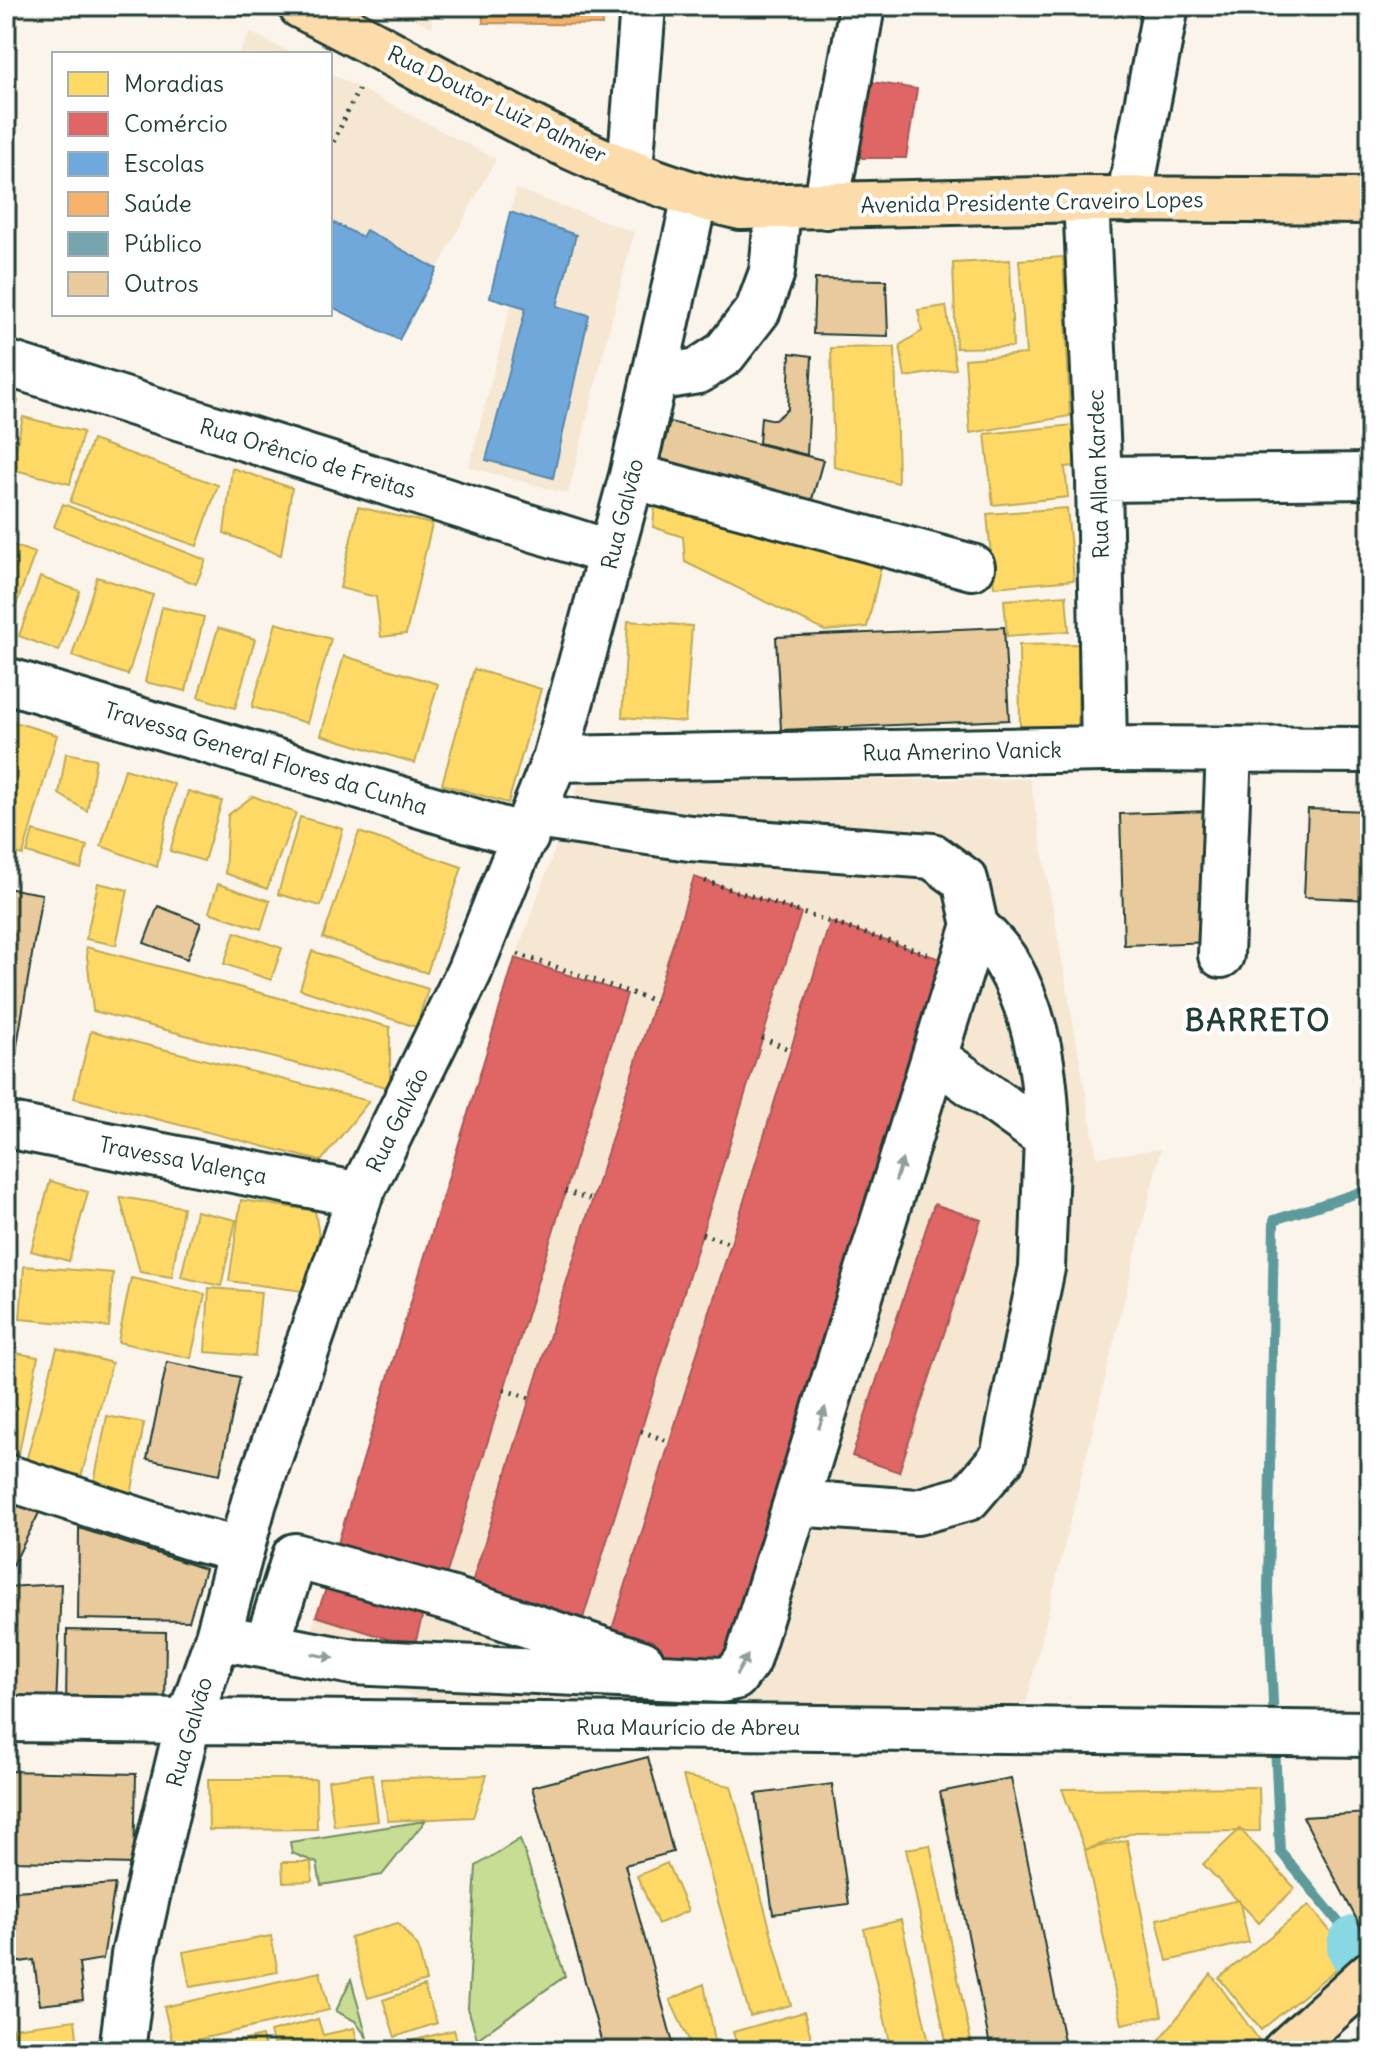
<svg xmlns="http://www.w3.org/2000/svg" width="1376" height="2057" font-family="Delius,sans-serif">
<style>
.built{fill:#f6e7d3}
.green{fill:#c6dd93;stroke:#728d64;stroke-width:2}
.homes{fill:#ffd966;stroke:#bcaa57;stroke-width:2}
.shops{fill:#e06666;stroke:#a65a57;stroke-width:2}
.schools{fill:#6fa8dc;stroke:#5788aa;stroke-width:2}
.health{fill:#f6b26b;stroke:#b68f5a;stroke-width:2}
.public{fill:#76a5af;stroke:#5c868a;stroke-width:2}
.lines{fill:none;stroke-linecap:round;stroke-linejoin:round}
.stream{stroke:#5d9a9c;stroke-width:10}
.river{stroke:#87d8e2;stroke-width:62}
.building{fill:#e9ca9c;stroke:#1f3d34;stroke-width:2}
.minor-casing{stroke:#1f3d34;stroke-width:50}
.major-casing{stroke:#1f3d34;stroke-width:50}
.path{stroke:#1f3d34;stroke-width:5;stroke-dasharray:2 6;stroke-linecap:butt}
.minor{stroke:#fff;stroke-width:44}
.major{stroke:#fddcac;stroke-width:44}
.oneway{fill:#8f9e9a}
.labels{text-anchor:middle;stroke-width:8;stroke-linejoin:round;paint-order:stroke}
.street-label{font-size:22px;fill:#1f3d34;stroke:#fff}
.district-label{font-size:30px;font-weight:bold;letter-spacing:2px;fill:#1f3d34;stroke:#fff}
</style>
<rect width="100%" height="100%" fill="#fbf4eb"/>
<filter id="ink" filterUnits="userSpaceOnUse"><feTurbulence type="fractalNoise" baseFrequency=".0125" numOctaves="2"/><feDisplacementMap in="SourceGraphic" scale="16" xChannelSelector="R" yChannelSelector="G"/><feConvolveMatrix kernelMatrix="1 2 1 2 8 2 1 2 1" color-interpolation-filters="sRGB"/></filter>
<g filter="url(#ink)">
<path class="built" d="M389,6h42l1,21z
M250,32l43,22h-54z
M330,73l166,86 -97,181 -69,-34z
M516,189l118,43 -66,262 -99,-27 42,-163 -21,-7z
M1030,779l67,378 64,-8 -136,559 -539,17 -183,-73 31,-87 3,-19 178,-588 65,-177z"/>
<path class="green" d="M425,1821l-43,54 -61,10 -4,-22 -25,-10 -2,-11z
M520,1839l45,137 -88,63 -9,-31 8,-142z
M351,1979l16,59 -12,-17 -19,-10z"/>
<path class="homes" d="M1063,257l7,159 -100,17 -5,-74 61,-5 -7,-94z
M1010,260l3,87 -57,1 -3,-85z
M946,306l10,63 -51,8 -5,-32 22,-14 -4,-21z
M895,347l3,136 -64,-16 -3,-119z
M6,397l12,4 -12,33z
M23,417l60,15 -13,52 -59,-15z
M1073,425l4,41 -12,1 3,30 -75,8 -8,-71z
M92,440l126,45 -21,61 -127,-44z
M232,468l60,20 -11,67 -57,-22z
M63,504l143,56 -10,24 -142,-57z
M655,504l228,54 -16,69 -42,4 -140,-69 -2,-25 -30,-10z
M358,507l74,17 -26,110 -25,3 -5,-40 -36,-9z
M1067,508l7,72 -80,7 -7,-73z
M6,543l29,10 -28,77 -1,-1z
M40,577l40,14 -21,60 -40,-15z
M97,577l56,18 -25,80 -56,-19z
M1066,595l3,36 -62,5 -3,-36z
M162,607l42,10 -18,74 -41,-9z
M628,621l64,5 -7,96 -63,-5z
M276,623l55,16 -24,84 -55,-16z
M218,628l37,11 -20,69 -37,-11z
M1078,644v85h-58l-1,-84z
M344,656l94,28 -23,79 -94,-28z
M474,669l67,20 -33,114 -66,-19z
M11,721l46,14 -34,120 -17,-4v-113z
M66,753l30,6 -9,52 -28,-17z
M125,769l49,15 -17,83 -56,-21z
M188,791l34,10 -18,60 -34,-10z
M253,796l43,17 -29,76 -42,-16 3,-58z
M300,817l43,12 -22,77 -43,-12z
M33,831l54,15 -6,23 -54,-16z
M359,832l103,35 -35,106 -104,-35z
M98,883l30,7 -12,55 -30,-6z
M218,884l52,17 -9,28 -52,-17z
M235,932l47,16 -11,32 -47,-16z
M86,947l304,80v61l-297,-77z
M312,951l116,38 -12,38 -116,-38z
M91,1031l278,70 -48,60 -247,-63z
M50,1181l38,11 -19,69 -38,-10z
M120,1197l63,10 -11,70 -32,-5z
M241,1200l74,11 4,25 -9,56 -81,-11z
M196,1211l40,9 -15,66 -40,-9z
M24,1266l89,7 -4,54 -89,-8z
M131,1278l74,16 -14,64 -73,-16z
M209,1288l52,4 -6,64 -50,-4z
M57,1348l55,15 -32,118 -55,-16z
M6,1351l32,6 -19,96 -13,-3z
M107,1416l37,7 -13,72 -38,-7z
M372,1774l6,47 -44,5 -6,-46z
M487,1775l-14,42 -85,4 -7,-42z
M683,1776l48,10 60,219 -41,11z
M208,1779h108l1,50 -108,1z
M1259,1787l1,44 -125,1 -50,18 -23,-61z
M1240,1829l55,59 -36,35 -56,-59z
M1127,1840l35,176 -40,8 -37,-174z
M930,1845l43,206h-25l-42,-202z
M282,1862h29l1,19 -29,1z
M667,1863l21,48 -30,13 -21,-48z
M1239,1900l10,42 -82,19 -10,-42z
M1309,1905l42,52 -90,73 -42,-52z
M901,1920l30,131h-39l-28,-122z
M398,1923l20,24 8,34 -58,17 -18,-61z
M271,1936l7,36 -88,15 -7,-35z
M320,1972l9,38 -156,35 -9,-38z
M1211,1974l48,66 -15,11h-93z
M704,1984l13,67h-23l-24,-51z
M424,1986l13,37 -42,14 -12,-37z
M804,2012l11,39h-76l-6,-19z
M318,2019l5,16 31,-7 5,19 -15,4h-69l-5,-19z
M75,2020l3,26 -63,5 -3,-23z
M454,2030l6,21h-88z
M262,2036l4,15h-53l-1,-3z"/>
<path class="shops" d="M866,81l51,8 -11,69h-44l-9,-8z
M694,877l107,36 -221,715 -111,-36z
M830,922l113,38 -224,713 -110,-34z
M515,958l112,36 -183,588 -107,-36z
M934,1204l47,16 -82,252 -47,-16z
M330,1578l94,32 -10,37 -98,-31z"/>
<path class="schools" d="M510,212l66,23 -19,71 32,9 -36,163 -67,-18 40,-152 -36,-11z
M330,221l32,16 4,-7 71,39 -38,71 -69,-34z"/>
<path class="health" d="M482,6h121l-1,19 -119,-2z"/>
<path class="public" d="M685,426l138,34 -16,57 -135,-43z"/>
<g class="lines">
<path class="stream" d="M1274,1725l-6,-134 6,-371 96,-31
M1275,1745l5,106 78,95"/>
<path class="river" d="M1358,1946l12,22"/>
</g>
<path class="building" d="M815,279l71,1 2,56 -75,-2z
M790,353l22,3 -5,99 -48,-12 2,-26 14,3 13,-11z
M670,422l153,38 -16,57 -150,-47z
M1004,627l5,93 -228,10 -5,-93z
M1308,809l62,2v89l-66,-3z
M1210,811l5,131 -91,3 -4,-131z
M6,888l36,6 -32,194 -4,-1z
M158,906l43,17 -14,36 -43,-16z
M167,1362l73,15 -20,97 -73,-15z
M6,1502l35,7 -35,70z
M79,1528l126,41 -16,52 -111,-2z
M61,1584l-5,124 -50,-6v-115z
M67,1630l99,2 -1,77 -99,-2z
M648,1757l25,95 -48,13 50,186h-71l-72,-264z
M7,1771l129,3 -2,90 -120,-3 -8,-6z
M1011,1778l55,273h-75l-51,-259z
M832,1784l17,120 -76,10 -17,-120z
M1369,1813l1,126 -2,2 -65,-124z
M115,1884l-12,75 -24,4 4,37 -43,5 -6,-45 -28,4v-36l9,-37z"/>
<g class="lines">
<g class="minor-casing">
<path id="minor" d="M630,170l13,-164
M1086,199l13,280 5,270
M1129,200l37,-194
M826,206l36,-200
M6,363l605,190
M655,378l43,-7 26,-17 34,-44 14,-38 6,-65
M632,476l340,91
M1099,479l271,-3
M6,680l520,157
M555,759l549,-10 266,1
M975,925c10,12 24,24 32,38 31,54 39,114 40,175
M1221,955l8,-206
M6,1125l354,70
M6,1477l190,62 45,11
M796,1503l121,9 51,-14 35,-41 39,-189 5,-130 -113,-81
M218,1637l135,25 368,18 14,-3 12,-16 228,-736 -10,-45 -33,-24 -242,-18 -155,-22
M267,1645l28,-89 158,44 189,63
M6,1719l1364,15
M122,2051l12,-96 22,-99 32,-133 30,-86 36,-135 106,-307 109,-223 86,-213 77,-283 63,-279"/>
</g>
<g class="major-casing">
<path id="major" d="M301,6c138,69 289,168 440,201l345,-8 284,2
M1285,2051l85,-77"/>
</g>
<path class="path" d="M330,149l29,-61
M705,881l222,73
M518,954l137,47
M762,1038l29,12
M565,1191l27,9
M702,1234l29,10
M504,1390l26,8
M641,1431l29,11"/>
<use href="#minor" class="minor"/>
<use href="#major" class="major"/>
</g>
<defs><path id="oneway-solid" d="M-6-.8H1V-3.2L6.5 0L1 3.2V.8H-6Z" transform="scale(2)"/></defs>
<g class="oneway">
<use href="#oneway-solid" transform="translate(899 1170) rotate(-73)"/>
<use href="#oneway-solid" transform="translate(822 1418) rotate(-73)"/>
<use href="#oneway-solid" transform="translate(323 1656) rotate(11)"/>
<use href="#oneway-solid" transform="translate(742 1665) rotate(-60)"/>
</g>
</g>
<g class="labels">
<g class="street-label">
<text transform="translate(497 104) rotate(26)" y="8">Rua Doutor Luiz Palmier</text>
<text transform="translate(1032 202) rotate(-1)" y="8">Avenida Presidente Craveiro Lopes</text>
<text transform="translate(308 458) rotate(17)" y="8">Rua Orêncio de Freitas</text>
<text transform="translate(1098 474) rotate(-92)" y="8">Rua Allan Kardec</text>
<text transform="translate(622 514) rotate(-76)" y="8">Rua Galvão</text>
<text transform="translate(962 751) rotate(-1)" y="8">Rua Amerino Vanick</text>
<text transform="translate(266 758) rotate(17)" y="8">Travessa General Flores da Cunha</text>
<text transform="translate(397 1120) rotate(-64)" y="8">Rua Galvão</text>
<text transform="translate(183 1160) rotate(11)" y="8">Travessa Valença</text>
<text x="688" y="1735">Rua Maurício de Abreu</text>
<text transform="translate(189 1732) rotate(-74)" y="8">Rua Galvão</text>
</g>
<g class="district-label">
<text x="1258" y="1031">BARRETO</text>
</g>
</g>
<rect width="1376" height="2057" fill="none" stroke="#fff" stroke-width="32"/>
<rect x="16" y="16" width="1344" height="2025" fill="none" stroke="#1f3d34" stroke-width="3" filter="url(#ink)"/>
<rect x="52" y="52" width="280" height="264" fill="#ffffff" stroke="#a5b1ae" stroke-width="2"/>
<rect x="68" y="72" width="40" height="24" fill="#ffd966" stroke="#a5b1ae" stroke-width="2"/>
<text x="124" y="92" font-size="24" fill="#1f3d34">Moradias</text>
<rect x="68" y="112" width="40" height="24" fill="#e06666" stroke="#a5b1ae" stroke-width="2"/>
<text x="124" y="132" font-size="24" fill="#1f3d34">Comércio</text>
<rect x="68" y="152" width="40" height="24" fill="#6fa8dc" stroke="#a5b1ae" stroke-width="2"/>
<text x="124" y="172" font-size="24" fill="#1f3d34">Escolas</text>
<rect x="68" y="192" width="40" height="24" fill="#f6b26b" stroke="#a5b1ae" stroke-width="2"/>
<text x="124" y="212" font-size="24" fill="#1f3d34">Saúde</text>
<rect x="68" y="232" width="40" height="24" fill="#76a5af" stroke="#a5b1ae" stroke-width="2"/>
<text x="124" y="252" font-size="24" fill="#1f3d34">Público</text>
<rect x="68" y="272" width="40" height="24" fill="#e9ca9c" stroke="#a5b1ae" stroke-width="2"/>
<text x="124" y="292" font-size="24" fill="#1f3d34">Outros</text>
</svg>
